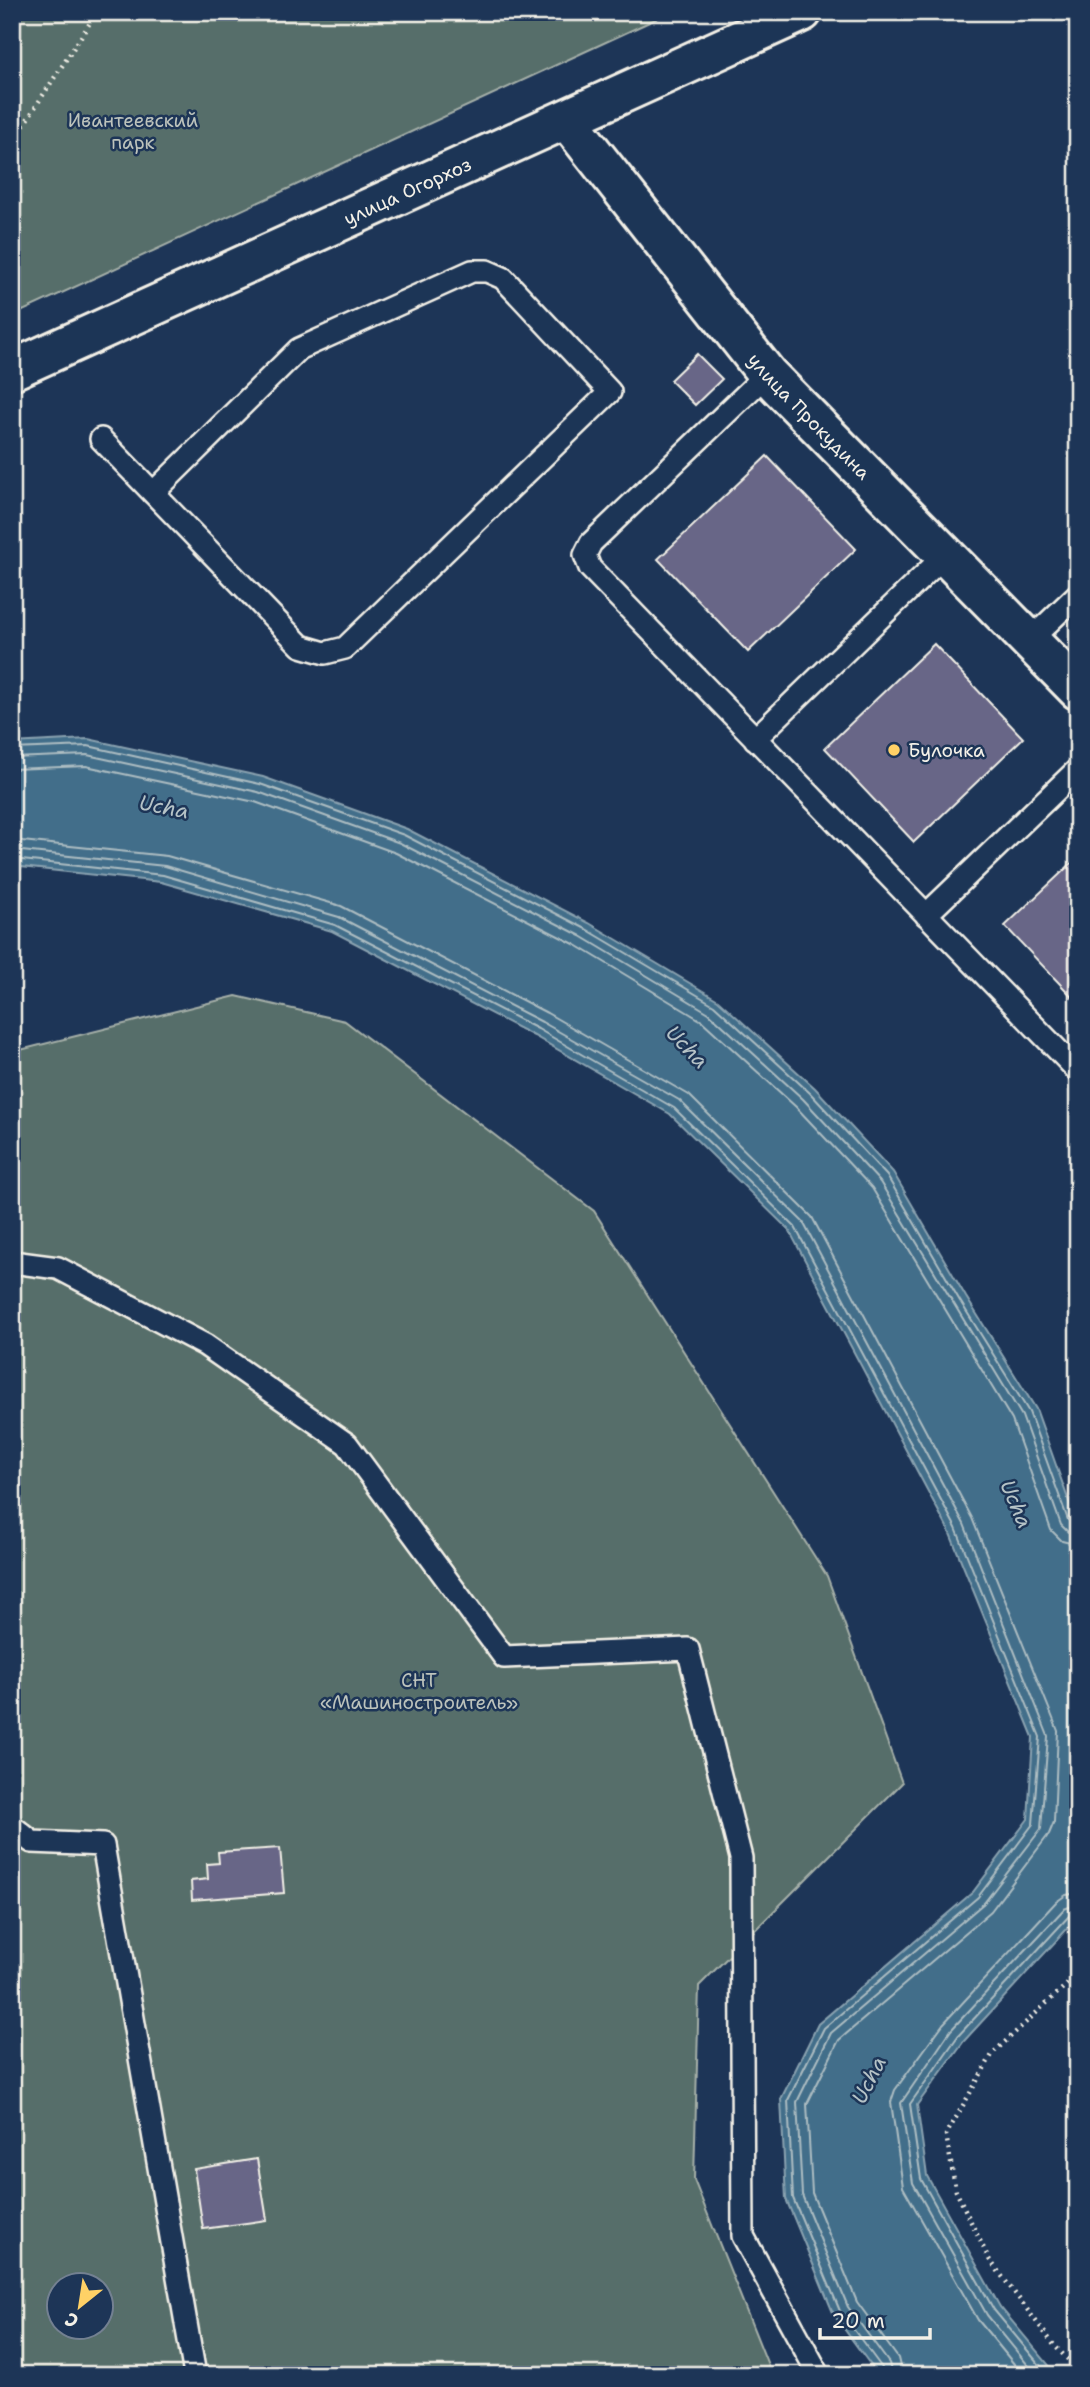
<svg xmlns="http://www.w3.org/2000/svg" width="1090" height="2387" font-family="'Shantell Sans',sans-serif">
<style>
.green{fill:#576e6a;stroke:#a6b0a9;stroke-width:2;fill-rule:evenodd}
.water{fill:#436e8a;stroke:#8aa2b0;stroke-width:2}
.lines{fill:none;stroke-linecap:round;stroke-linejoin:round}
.shore{stroke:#adbdc2;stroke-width:2}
.building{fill:#676687;stroke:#f4f1e8;stroke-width:2}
.lane-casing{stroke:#f4f1e8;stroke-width:26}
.street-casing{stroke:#f4f1e8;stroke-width:44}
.secondary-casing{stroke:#f4f1e8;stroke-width:44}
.path{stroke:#f4f1e8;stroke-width:4.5;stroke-dasharray:2 5;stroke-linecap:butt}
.lane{stroke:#1d3557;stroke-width:21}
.street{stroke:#1d3557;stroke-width:38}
.secondary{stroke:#1d3557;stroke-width:38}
.poi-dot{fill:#ffd166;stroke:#1d3557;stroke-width:2.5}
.labels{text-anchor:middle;stroke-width:5;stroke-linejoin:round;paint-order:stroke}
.park-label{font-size:19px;fill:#bdc3bc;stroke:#1d3557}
.street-label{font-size:19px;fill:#f4f1e8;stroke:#1d3557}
.poi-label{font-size:19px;fill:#f4f1e8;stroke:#1d3557;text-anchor:start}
.water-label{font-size:21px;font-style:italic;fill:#b6c3c7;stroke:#1d3557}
</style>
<rect width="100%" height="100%" fill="#1d3557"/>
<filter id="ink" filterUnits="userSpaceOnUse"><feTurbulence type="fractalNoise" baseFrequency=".0143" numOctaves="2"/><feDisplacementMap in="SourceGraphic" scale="14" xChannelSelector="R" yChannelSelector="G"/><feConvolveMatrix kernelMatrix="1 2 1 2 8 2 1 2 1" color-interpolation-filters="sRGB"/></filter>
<g filter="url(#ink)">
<path class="green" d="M12,12h659l-659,304z
M236,996l109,25 249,190 233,365 75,207 -203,203 -5,194 78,195h-760v-1323zM60,2286h42v42h-42z"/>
<path class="water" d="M88,739l175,38 144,52 182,94 129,77 97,88 78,84 73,125 70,112 42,118v390l-114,124 -47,64 10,71 73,131 57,68h-179l-44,-60 -48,-116 -5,-100 37,-75 155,-132 55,-73 5,-82 -84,-206 -160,-301 -119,-116 -136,-78 -202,-105 -171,-49 -149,-16v-123z"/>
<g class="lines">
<path class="shore" d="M12,749l76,-3 172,38 144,51 182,94 128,76 96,88 77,83 73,125 69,111 39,108 10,5
M12,758l75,-3 171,37 142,51 181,93 128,77 94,86 77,83 142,234 39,109 7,7 10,2
M12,769l74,-3 169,36 141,51 180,92 126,76 94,86 76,81 140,232 39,110 11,11 16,4
M12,840l155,16 174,50 206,107 142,82 123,122 160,301 86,213 -4,91 -5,12 -58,77 -152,129 -32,64 5,89 45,109 41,56 4,17
M12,850l153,16 174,51 203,105 137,78 124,122 161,302 84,212 -7,93 -57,74 -153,130 -34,69 5,93 46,112 41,56 3,12
M12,859l151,16 172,50 203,104 136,79 121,119 161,301 84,209 -7,87 -55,73 -154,131 -36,72 5,98 47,113 42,57 1,7
M1023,2375l-45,-55 -75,-133 -12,-85 4,-12 48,-66 113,-122 10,-7 12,-2
M1036,2375l-49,-60 -74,-132 -12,-80 50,-73 113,-121 14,-5
M1048,2375l-54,-65 -73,-131 -11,-75 48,-68 112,-121 8,-2"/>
</g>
<path class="building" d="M697,354l25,25 -27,26 -25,-25z
M767,456l89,93 -108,103 -90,-93z
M934,644l89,94 -109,104 -89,-94z
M1078,857v146l-73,-77z
M280,1848l4,45 -92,7 -1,-19 17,-2 -1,-15 12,-1 -1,-11z
M257,2159l10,61 -64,9 -9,-60z"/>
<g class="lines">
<g class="lane-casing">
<path id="lane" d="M767,374l-176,169 -6,12 5,13 488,503
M101,439l200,207 24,7 20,-5 265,-256 -107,-114 -16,-7h-15l-173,78 -146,144
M1029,641l49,-47
M755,739l190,-184
M926,915l152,-146
M12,1262l46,6 147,77 142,99 157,213 184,-8 53,209 2,378 76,139
M12,1826l20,16 71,3 92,530"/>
</g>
<g class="street-casing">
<g id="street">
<path id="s1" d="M567,120l200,254 311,316"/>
</g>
</g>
<g class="secondary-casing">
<g id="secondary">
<path id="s2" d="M12,370l790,-358"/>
</g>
</g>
<path class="path" d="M12,143l85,-131
M1078,1974l-85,79 -47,82 10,56 33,68 65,86 24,25"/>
<use href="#lane" class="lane"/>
<use href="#street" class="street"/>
<use href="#secondary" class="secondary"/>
</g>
</g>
<circle class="poi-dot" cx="894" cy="750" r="7"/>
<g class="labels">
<g class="park-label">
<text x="133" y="127">Ивантеевский<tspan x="133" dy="22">парк</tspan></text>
<text x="419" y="1687">СНТ<tspan x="419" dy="22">«Машиностроитель»</tspan></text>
</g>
<g class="street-label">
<text dy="7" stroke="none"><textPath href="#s2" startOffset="434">улица Огорхоз</textPath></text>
<text dy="7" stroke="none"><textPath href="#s1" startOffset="383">улица Прокудина</textPath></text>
</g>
<g class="poi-label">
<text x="908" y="757">Булочка</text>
</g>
<g class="water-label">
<text transform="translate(164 807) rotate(11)" y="7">Ucha</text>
<text transform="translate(687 1047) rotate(46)" y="7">Ucha</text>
<text transform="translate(1016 1504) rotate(67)" y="7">Ucha</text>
<text transform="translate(869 2080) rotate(-63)" y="7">Ucha</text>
</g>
</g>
<rect width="1090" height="2387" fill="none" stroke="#1d3557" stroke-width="42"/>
<rect x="21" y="21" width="1048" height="2345" fill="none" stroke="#f4f1e8" stroke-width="2.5" filter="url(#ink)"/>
<g transform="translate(80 2306) rotate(210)"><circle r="33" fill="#1d3557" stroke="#738091" stroke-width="2"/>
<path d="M0-5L12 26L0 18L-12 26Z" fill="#ffd166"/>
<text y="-10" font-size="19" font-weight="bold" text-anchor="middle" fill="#f4f1e8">С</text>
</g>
<path d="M820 2328v10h110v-10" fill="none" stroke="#f4f1e8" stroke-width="3.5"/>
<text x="831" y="2328" font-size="21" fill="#f4f1e8" stroke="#1d3557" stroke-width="5" paint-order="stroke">20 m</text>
</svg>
